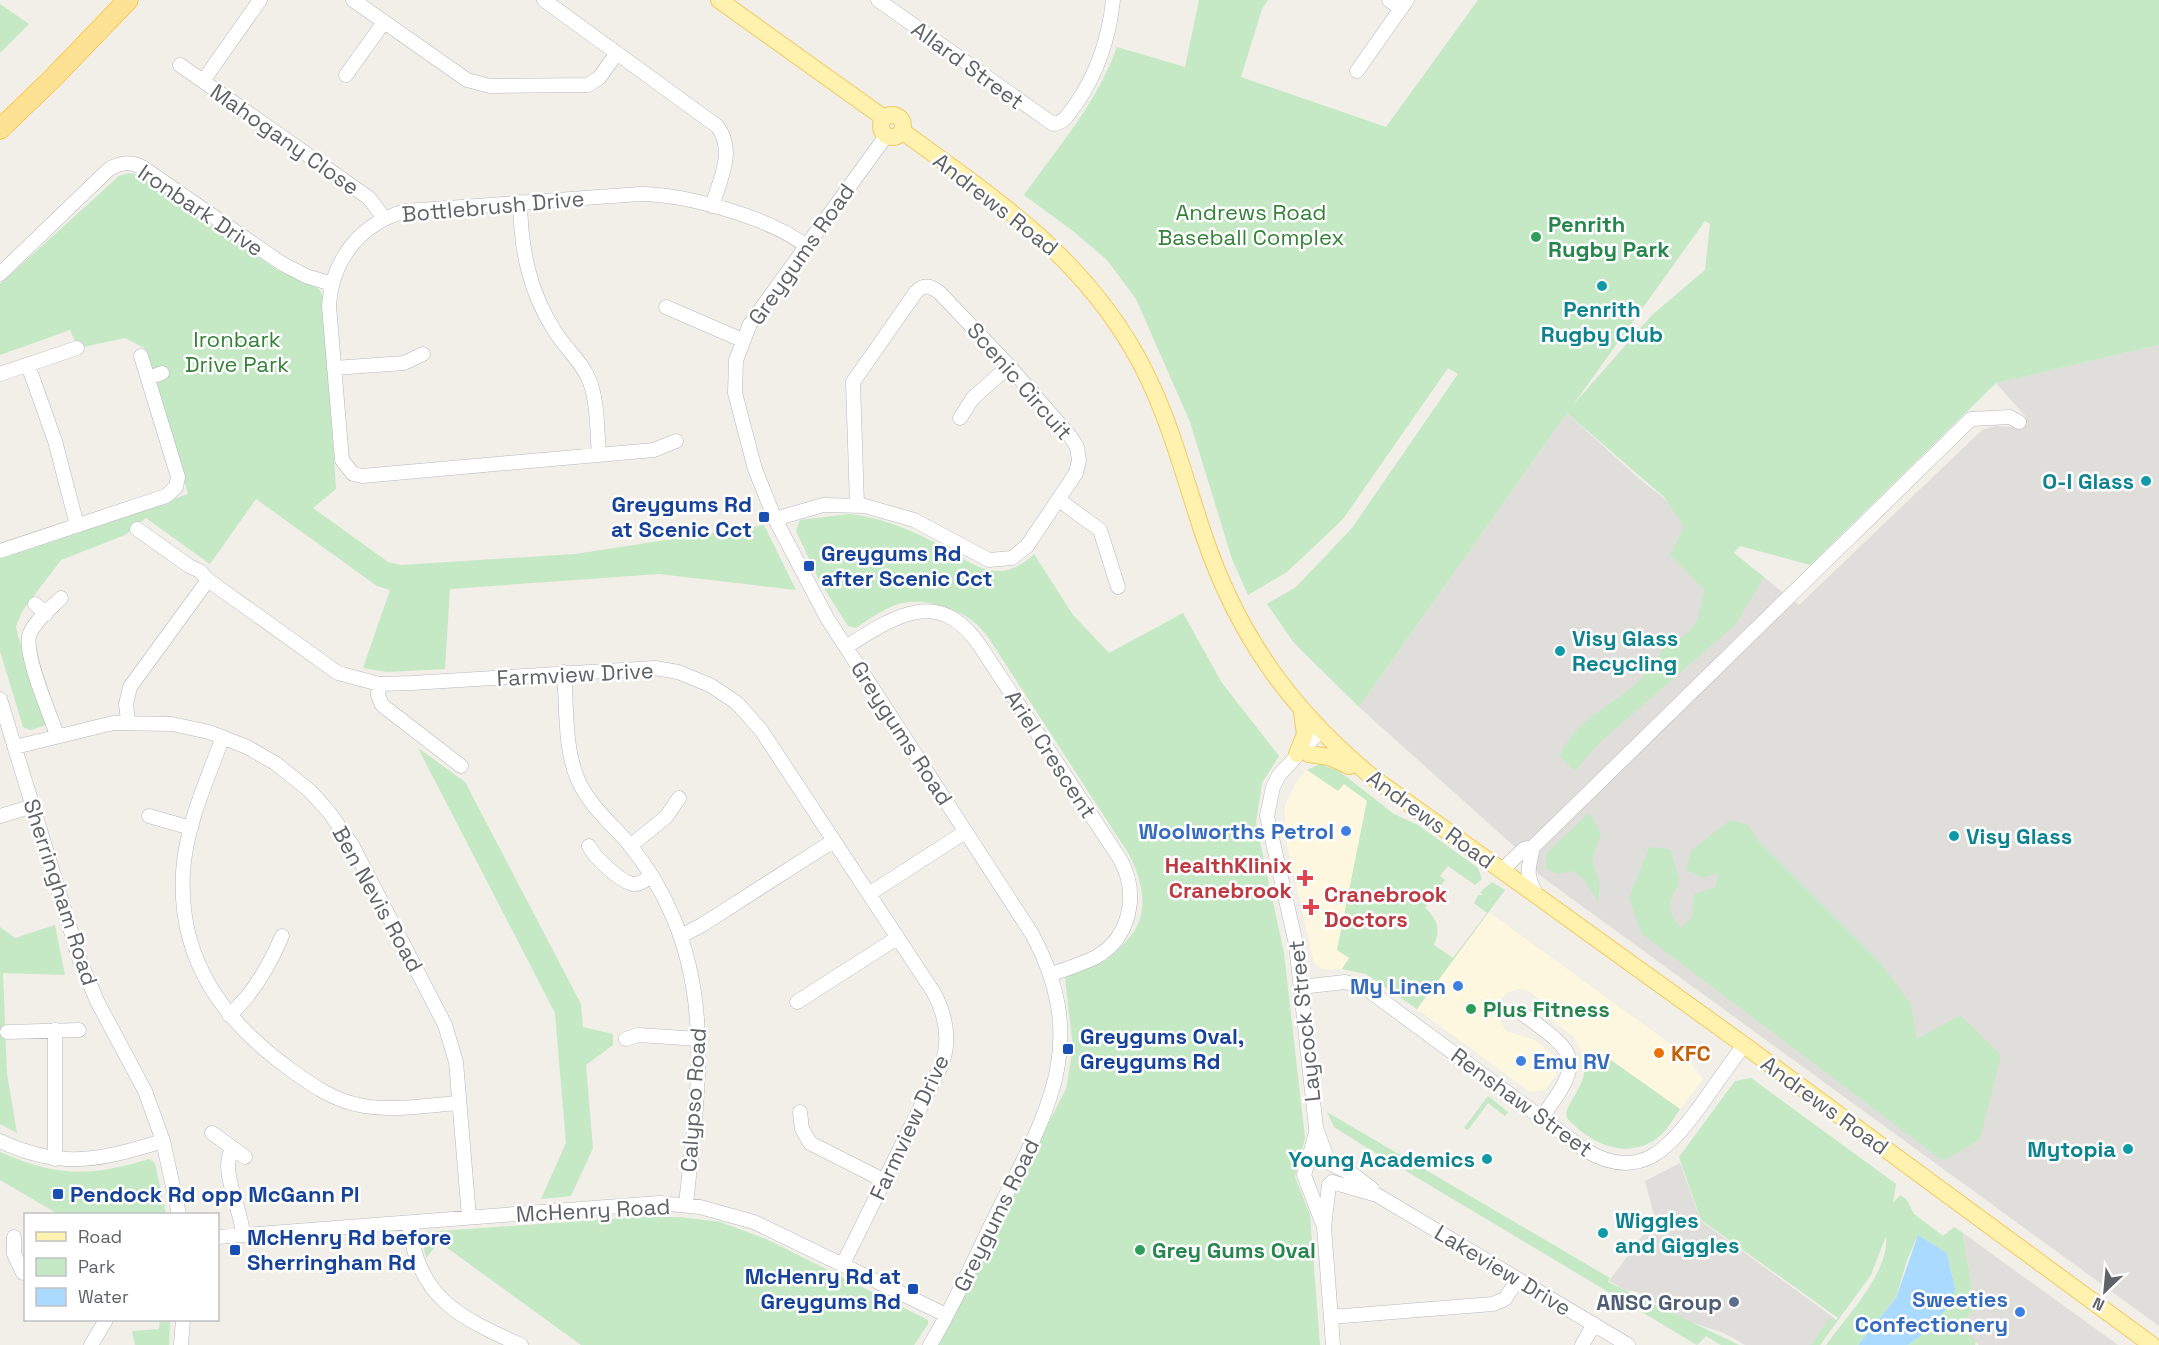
<svg xmlns="http://www.w3.org/2000/svg" width="2159" height="1345" font-family="'Space Grotesk',sans-serif">
<style>
.commercial{fill:#fef7e0}
.industrial{fill:#e0deda}
.green{fill:#c5e8c5;fill-rule:evenodd}
.water{fill:#aadaff}
.lines{fill:none;stroke-linecap:round;stroke-linejoin:round}
.minor-casing{stroke:#b5b8bc;stroke-width:15}
.major-casing{stroke:#f2c960;stroke-width:18}
.highway-casing{stroke:#f9ab00;stroke-width:21}
.minor{stroke:#fff;stroke-width:14}
.major{stroke:#fff2af;stroke-width:16}
.highway{stroke:#fde293;stroke-width:20}
.leisure-dot{fill:#2e9e5b;stroke:#fff;stroke-width:2}
.culture-dot{fill:#0f9aa8;stroke:#fff;stroke-width:2}
.transit-dot{fill:#1a4fb4;stroke:#fff;stroke-width:2}
.shop-dot{fill:#3f7fe0;stroke:#fff;stroke-width:2}
.health-dot{fill:#e0444e;stroke:#fff;stroke-width:2}
.food-dot{fill:#e8710a;stroke:#fff;stroke-width:2}
.service-dot{fill:#5c6f8a;stroke:#fff;stroke-width:2}
.labels{text-anchor:middle;stroke-width:5;stroke-linejoin:round;paint-order:stroke}
.street-label{font-size:22px;fill:#5f6368;stroke:#fff}
.park-label{font-size:22px;fill:#348238;stroke:#fff}
.leisure-label{font-size:22px;font-weight:bold;fill:#27864d;stroke:#fff;text-anchor:start}
.culture-label{font-size:22px;font-weight:bold;fill:#0d838f;stroke:#fff;text-anchor:end}
.transit-label{font-size:22px;font-weight:bold;fill:#164399;stroke:#fff;text-anchor:start}
.shop-label{font-size:22px;font-weight:bold;fill:#366cbe;stroke:#fff;text-anchor:end}
.health-label{font-size:22px;font-weight:bold;fill:#be3a42;stroke:#fff;text-anchor:end}
.food-label{font-size:22px;font-weight:bold;fill:#c56008;stroke:#fff;text-anchor:start}
.service-label{font-size:22px;font-weight:bold;fill:#4e5e75;stroke:#fff;text-anchor:end}
</style>
<rect width="100%" height="100%" fill="#f1efe8"/>
<path class="commercial" d="M1307,770l31,20 6,-7 23,17 -29,150 12,8 -8,11h-19l-9,-6 -29,-127v-31l13,-26z
M1489,912l195,142 19,25 -23,30 -79,-56 -17,4 -10,-20 -23,-18 -12,-20 -11,-8 -9,-2 -12,4 -6,6 -4,15 9,17 29,9 20,17 1,18 -11,15 -15,2 -113,-83z"/>
<path class="industrial" d="M2159,345v981l-621,-452 -22,-26 -157,-141 208,-294 70,64 162,128 183,-175 13,-4 21,1 10,-10 -30,-34z
M1680,1163l21,58 136,99 -17,25h-75l-21,-12 -40,-13 -47,-28 -12,-2 -16,-9 46,-62 -10,-38z
M1963,1233l155,112h-139l-20,-17 16,-21z"/>
<path class="green" d="M1199,0h69l-6,9 -21,68 145,50 92,-127h681v345l-163,38 -186,182 -70,-19 -6,7 30,24 -28,47 -137,119 -24,28 -16,-16c21,-36 41,-43 72,-67 15,-12 27,-33 40,-48 27,-4 27,-25 34,-49l-35,-36 14,-28 -19,-29 -98,-85 -208,294 -65,-64 -27,-39 29,-17 56,-59 106,-154 -10,-6 -105,151 -56,53 -39,23 -16,-36 -42,-137 -54,-123 -29,-39 -34,-29 -49,-36c34,-48 73,-92 93,-148l68,20zM1705,221l5,3 -5,46 -53,45 -79,90z
M0,4l29,20 -29,29z
M129,173l11,2 137,95 41,18 5,7 13,194 -23,19 75,54 13,3 174,-11 189,-29 32,65 -137,-16 -209,15 -5,80 -58,3 -24,-4 27,-78 -13,-4 -121,-87 -46,65 -64,-46 -21,17 -64,25 -38,50 -7,16 2,10 29,83 -3,7 -14,4 -7,-3 -23,-76v-93l188,-64 -44,-146 -19,-10 -47,10 -8,-18 -70,25v-71l119,-108z
M849,514c30,3 57,14 83,27 37,18 63,50 102,13l39,61 36,38 74,-40 39,70 57,73 -17,27 -6,40 28,130 21,185 -10,39 15,38 10,130h-385l131,-256 7,-41 -8,-70 8,-6 34,-12 4,-7 3,1c7,-8 17,-17 22,-26 13,-23 4,-54 -8,-75l-140,-216c-12,-16 -22,-22 -41,-29 -41,-14 -57,-3 -91,20l-8,-2 -28,-44 -24,-51 4,-11z
M418,748l47,34 116,222 2,23 30,7v11l-27,20 7,83 -22,48 -30,3 25,-56 -11,-130z
M1320,764l19,7 55,43 24,11 60,43 4,11 -7,6 -27,-19 -8,10 5,4 -20,28c12,10 16,22 9,37l19,13 34,-45 -13,-10 4,-8h5l-3,-3 12,-10 13,8 -88,119 -51,-35 -24,-5 7,-11 -12,-8 30,-149 -23,-17 -6,7 -31,-21z
M1589,813l12,20 -9,27 7,21v22l-15,-23 -11,-9 -17,3 -10,-6v-14z
M1730,820l18,5 11,17 124,124 28,39 6,34 43,-24 41,40 -21,84 -37,22 -302,-228 -12,-35 20,-51 21,2 10,33c-11,17 -15,30 1,46l11,-11 2,-23 22,-7 2,-14 -15,5 -17,-8 5,-19z
M55,925l10,50 -62,-2 4,101 10,59 -17,-9v-197l15,11z
M1601,1053l79,56c-6,9 -12,19 -19,26 -31,27 -70,10 -94,-17 -5,-14 23,-31 17,-61z
M1751,1078l145,106 -3,19 7,-8 7,5 7,14 29,22 11,-9 9,6 12,74 -16,21 17,13 -1,4h-67l17,-12 30,-45 -8,-35 -29,-18 -11,25 -11,38 -38,47h-32c20,-28 64,-73 60,-109l-15,39 -51,70h-9l19,-27 6,3 2,-3 -137,-98 -22,-63 56,-76z
M1488,1096l20,16 -3,4 -17,-13 -20,27 -4,-2z
M1327,1112l283,166 -2,4 131,63h-18l-15,-9 -9,9 -333,-199 -30,-19z
M0,1152c57,25 89,25 149,7l6,4 11,51h-108l-58,-34z
M640,1217h39l41,5 46,17 162,81v4l-14,21h-333l-142,-103 -13,16 -5,-22 4,-4z
M160,1320h10l-1,25h-34l-3,-14 27,-2z"/>
<path class="water" d="M1918,1235l29,18 8,35 -3,14 -27,31 -17,12h-50l38,-47z"/>
<g class="lines">
<g class="minor-casing">
<path id="minor" d="M353,0l114,80 23,6 98,-1 11,-7 18,-25
M544,0l173,126c19,24 3,54 -5,80
M878,0l175,124c12,-1 16,-11 23,-20 22,-32 33,-65 37,-104
M1389,0l12,9
M180,65l189,133 15,20
M1357,71l50,-71
M346,75l38,-53
M203,81l57,-81
M886,136l-136,188 -14,36 -1,33 20,76 20,50 52,99 205,316c60,111 14,180 -36,281 -22,44 -41,89 -66,130
M520,202c1,48 9,90 36,131 11,17 27,30 34,49 8,22 7,50 9,73
M0,274l108,-104c12,-8 22,-9 34,-3l139,96 25,13 26,8
M666,307l76,33
M28,365l27,76 22,84
M334,368l70,-5 19,-9
M0,374l77,-26
M148,378l14,-5
M960,418l13,-20 36,-32
M676,441l-22,9 -292,26 -9,-2 -11,-14 -13,-154c3,-46 31,-83 77,-95l234,-17c45,0 131,24 166,52
M1059,500l41,30 18,57
M775,519l48,-14 42,1 49,14 75,40 23,-2 15,-12 49,-73 3,-13 -2,-13 -7,-11 -61,-70 -69,-73c-9,-7 -16,-10 -24,-1l-63,90 4,123
M137,529l52,37 11,5 8,9 130,93 41,11 33,-1 243,-15 23,4 32,13 27,18 24,27 173,263c12,23 17,48 7,73l-98,198
M0,551l166,-55 10,-9 2,-10 -37,-121
M35,604l11,10
M846,647c47,-30 93,-62 134,-1l140,213c19,34 11,78 -24,98 -14,7 -30,12 -44,17
M564,672c3,35 0,76 14,108 11,25 33,43 51,64 18,22 33,47 44,73 40,93 23,190 13,287
M379,684l-1,11 4,10 79,61
M0,699l80,262 18,42 47,88 18,50 16,73
M128,721l-2,-17 4,-17 78,-107
M1320,731l-41,44 -6,12 -6,29 29,128 20,184 12,33
M57,735c-7,-21 -35,-84 -27,-102 6,-13 21,-25 31,-35
M223,737c-16,43 -37,88 -40,135 -5,88 40,149 108,198 21,15 42,30 68,35 33,7 68,0 100,-2
M15,747l98,-24 59,1 37,8 38,15 28,16 35,28 19,21 23,33 93,180 11,37 13,155
M0,816l33,-10
M149,816l42,12
M589,846c5,11 32,37 45,38 6,1 12,-5 18,-8
M630,846l36,-29 13,-19
M1533,847c-5,23 -8,26 4,49
M1502,870l22,-21 9,-2 438,-428 39,-2 9,5
M869,894l96,-62
M681,936l21,-11 131,-84
M1301,987l44,-5 19,5 221,163c56,33 84,-2 116,-45 14,-20 28,-40 43,-60
M797,1002l100,-64
M1520,1012c58,42 66,46 21,106
M229,1015c23,-19 41,-51 53,-79
M55,1030v129
M7,1032l72,-2
M626,1039l12,-4 62,4
M800,1112l2,17 8,14 75,38
M212,1133l33,24
M1316,1133l-12,42 18,47
M0,1141c62,29 100,19 163,0
M233,1148c-15,20 9,62 10,87
M1331,1164l23,11 18,14
M1332,1182l45,13 251,150
M1329,1185l-5,42 9,118
M409,1223c9,75 49,94 112,122
M14,1237v17l9,19
M218,1237l441,-34 41,4 54,15 192,93
M1331,1317l162,-13 12,-5 13,-20
M91,1345l15,-25
M181,1345l2,-25
M1582,1345l12,-21"/>
</g>
<g class="major-casing">
<path id="major" d="M719,0l165,118
M881 126a11 11 0 1 1 22 0a11 11 0 1 1-22 0Z
M902,131c89,65 172,119 229,215 36,60 51,125 73,190 34,100 87,174 168,241l372,268 408,300
M1297,754l8,-20 -3,-22
M1309,754l21,3 19,9"/>
</g>
<g class="highway-casing">
<path id="highway" d="M0,129l52,-50 76,-79"/>
</g>
<use href="#minor" class="minor"/>
<use href="#major" class="major"/>
<use href="#highway" class="highway"/>
</g>
<g class="leisure-dot">
<circle cx="1536" cy="237" r="6"/>
<circle cx="1471" cy="1009" r="6"/>
<circle cx="1140" cy="1250" r="6"/>
</g>
<g class="culture-dot">
<circle cx="1602" cy="286" r="6"/>
<circle cx="2146" cy="481" r="6"/>
<circle cx="1560" cy="651" r="6"/>
<circle cx="1954" cy="836" r="6"/>
<circle cx="2128" cy="1149" r="6"/>
<circle cx="1487" cy="1159" r="6"/>
<circle cx="1603" cy="1233" r="6"/>
</g>
<g class="transit-dot">
<rect x="758" y="511" width="12" height="12" rx="3"/>
<rect x="803" y="560" width="12" height="12" rx="3"/>
<rect x="1062" y="1043" width="12" height="12" rx="3"/>
<rect x="52" y="1188" width="12" height="12" rx="3"/>
<rect x="229" y="1244" width="12" height="12" rx="3"/>
<rect x="907" y="1283" width="12" height="12" rx="3"/>
</g>
<g class="shop-dot">
<circle cx="1346" cy="831" r="6"/>
<circle cx="1458" cy="986" r="6"/>
<circle cx="1521" cy="1061" r="6"/>
<circle cx="2020" cy="1312" r="6"/>
</g>
<g class="health-dot">
<path d="M1302 869h6v6h6v6h-6v6h-6v-6h-6v-6h6z"/>
<path d="M1308 898h6v6h6v6h-6v6h-6v-6h-6v-6h6z"/>
</g>
<circle class="food-dot" cx="1659" cy="1053" r="6"/>
<circle class="service-dot" cx="1734" cy="1302" r="6"/>
<g class="labels">
<g class="street-label">
<text transform="translate(968 65) rotate(36)" y="8">Allard Street</text>
<text transform="translate(285 139) rotate(35)" y="8">Mahogany Close</text>
<text transform="translate(996 204) rotate(38)" y="8">Andrews Road</text>
<text transform="translate(493 206) rotate(-5)" y="8">Bottlebrush Drive</text>
<text transform="translate(201 210) rotate(34)" y="8">Ironbark Drive</text>
<text transform="translate(801 254) rotate(-55)" y="8">Greygums Road</text>
<text transform="translate(1020 381) rotate(49)" y="8">Scenic Circuit</text>
<text transform="translate(575 674) rotate(-3)" y="8">Farmview Drive</text>
<text transform="translate(902 733) rotate(57)" y="8">Greygums Road</text>
<text transform="translate(1051 754) rotate(57)" y="8">Ariel Crescent</text>
<text transform="translate(1431 819) rotate(36)" y="8">Andrews Road</text>
<text transform="translate(61 892) rotate(72)" y="8">Sherringham Road</text>
<text transform="translate(378 899) rotate(61)" y="8">Ben Nevis Road</text>
<text transform="translate(1304 1021) rotate(-96)" y="8">Laycock Street</text>
<text transform="translate(693 1100) rotate(-86)" y="8">Calypso Road</text>
<text transform="translate(1522 1102) rotate(36)" y="8">Renshaw Street</text>
<text transform="translate(1825 1105) rotate(36)" y="8">Andrews Road</text>
<text transform="translate(909 1127) rotate(-65)" y="8">Farmview Drive</text>
<text transform="translate(593 1210) rotate(-3)" y="8">McHenry Road</text>
<text transform="translate(996 1215) rotate(-64)" y="8">Greygums Road</text>
<text transform="translate(1503 1270) rotate(31)" y="8">Lakeview Drive</text>
</g>
<g class="park-label">
<text x="1251" y="220">Andrews Road<tspan x="1251" dy="25">Baseball Complex</tspan></text>
<text x="237" y="347">Ironbark<tspan x="237" dy="25">Drive Park</tspan></text>
</g>
<g class="leisure-label">
<text x="1548" y="232">Penrith<tspan x="1548" dy="25">Rugby Park</tspan></text>
<text x="1483" y="1017">Plus Fitness</text>
<text x="1152" y="1258">Grey Gums Oval</text>
</g>
<g class="culture-label">
<text x="1602" y="317" text-anchor="middle">Penrith<tspan x="1602" dy="25">Rugby Club</tspan></text>
<text x="2134" y="489">O-I Glass</text>
<text x="1572" y="646" text-anchor="start">Visy Glass<tspan x="1572" dy="25">Recycling</tspan></text>
<text x="1966" y="844" text-anchor="start">Visy Glass</text>
<text x="2116" y="1157">Mytopia</text>
<text x="1475" y="1167">Young Academics</text>
<text x="1615" y="1228" text-anchor="start">Wiggles<tspan x="1615" dy="25">and Giggles</tspan></text>
</g>
<g class="transit-label">
<text x="752" y="512" text-anchor="end">Greygums Rd<tspan x="752" dy="25">at Scenic Cct</tspan></text>
<text x="821" y="561">Greygums Rd<tspan x="821" dy="25">after Scenic Cct</tspan></text>
<text x="1080" y="1044">Greygums Oval,<tspan x="1080" dy="25">Greygums Rd</tspan></text>
<text x="70" y="1202">Pendock Rd opp McGann Pl</text>
<text x="247" y="1245">McHenry Rd before<tspan x="247" dy="25">Sherringham Rd</tspan></text>
<text x="901" y="1284" text-anchor="end">McHenry Rd at<tspan x="901" dy="25">Greygums Rd</tspan></text>
</g>
<g class="shop-label">
<text x="1334" y="839">Woolworths Petrol</text>
<text x="1446" y="994">My Linen</text>
<text x="1533" y="1069" text-anchor="start">Emu RV</text>
<text x="2008" y="1307">Sweeties<tspan x="2008" dy="25">Confectionery</tspan></text>
</g>
<g class="health-label">
<text x="1292" y="873">HealthKlinix<tspan x="1292" dy="25">Cranebrook</tspan></text>
<text x="1324" y="902" text-anchor="start">Cranebrook<tspan x="1324" dy="25">Doctors</tspan></text>
</g>
<g class="food-label">
<text x="1671" y="1061">KFC</text>
</g>
<g class="service-label">
<text x="1722" y="1310">ANSC Group</text>
</g>
</g>
<rect x="24" y="1213" width="195" height="108" fill="#ffffff" stroke="#bfc1c3" stroke-width="1.5"/>
<rect x="36" y="1232" width="30" height="9" fill="#fff2af" stroke="#bfc1c3" stroke-width="1.5"/>
<text x="78" y="1243" font-size="18" fill="#5f6368">Road</text>
<rect x="36" y="1258" width="30" height="18" fill="#c5e8c5" stroke="#bfc1c3" stroke-width="1.5"/>
<text x="78" y="1273" font-size="18" fill="#5f6368">Park</text>
<rect x="36" y="1288" width="30" height="18" fill="#aadaff" stroke="#bfc1c3" stroke-width="1.5"/>
<text x="78" y="1303" font-size="18" fill="#5f6368">Water</text>
<g transform="translate(2105 1291) rotate(206)" stroke="#ffffff" stroke-width="4.5" paint-order="stroke">
<path d="M0-4.5L10 22L0 15L-10 22Z" fill="#5f6368"/>
<text y="-9" font-size="16" font-weight="bold" text-anchor="middle" fill="#5f6368">N</text>
</g>
</svg>
